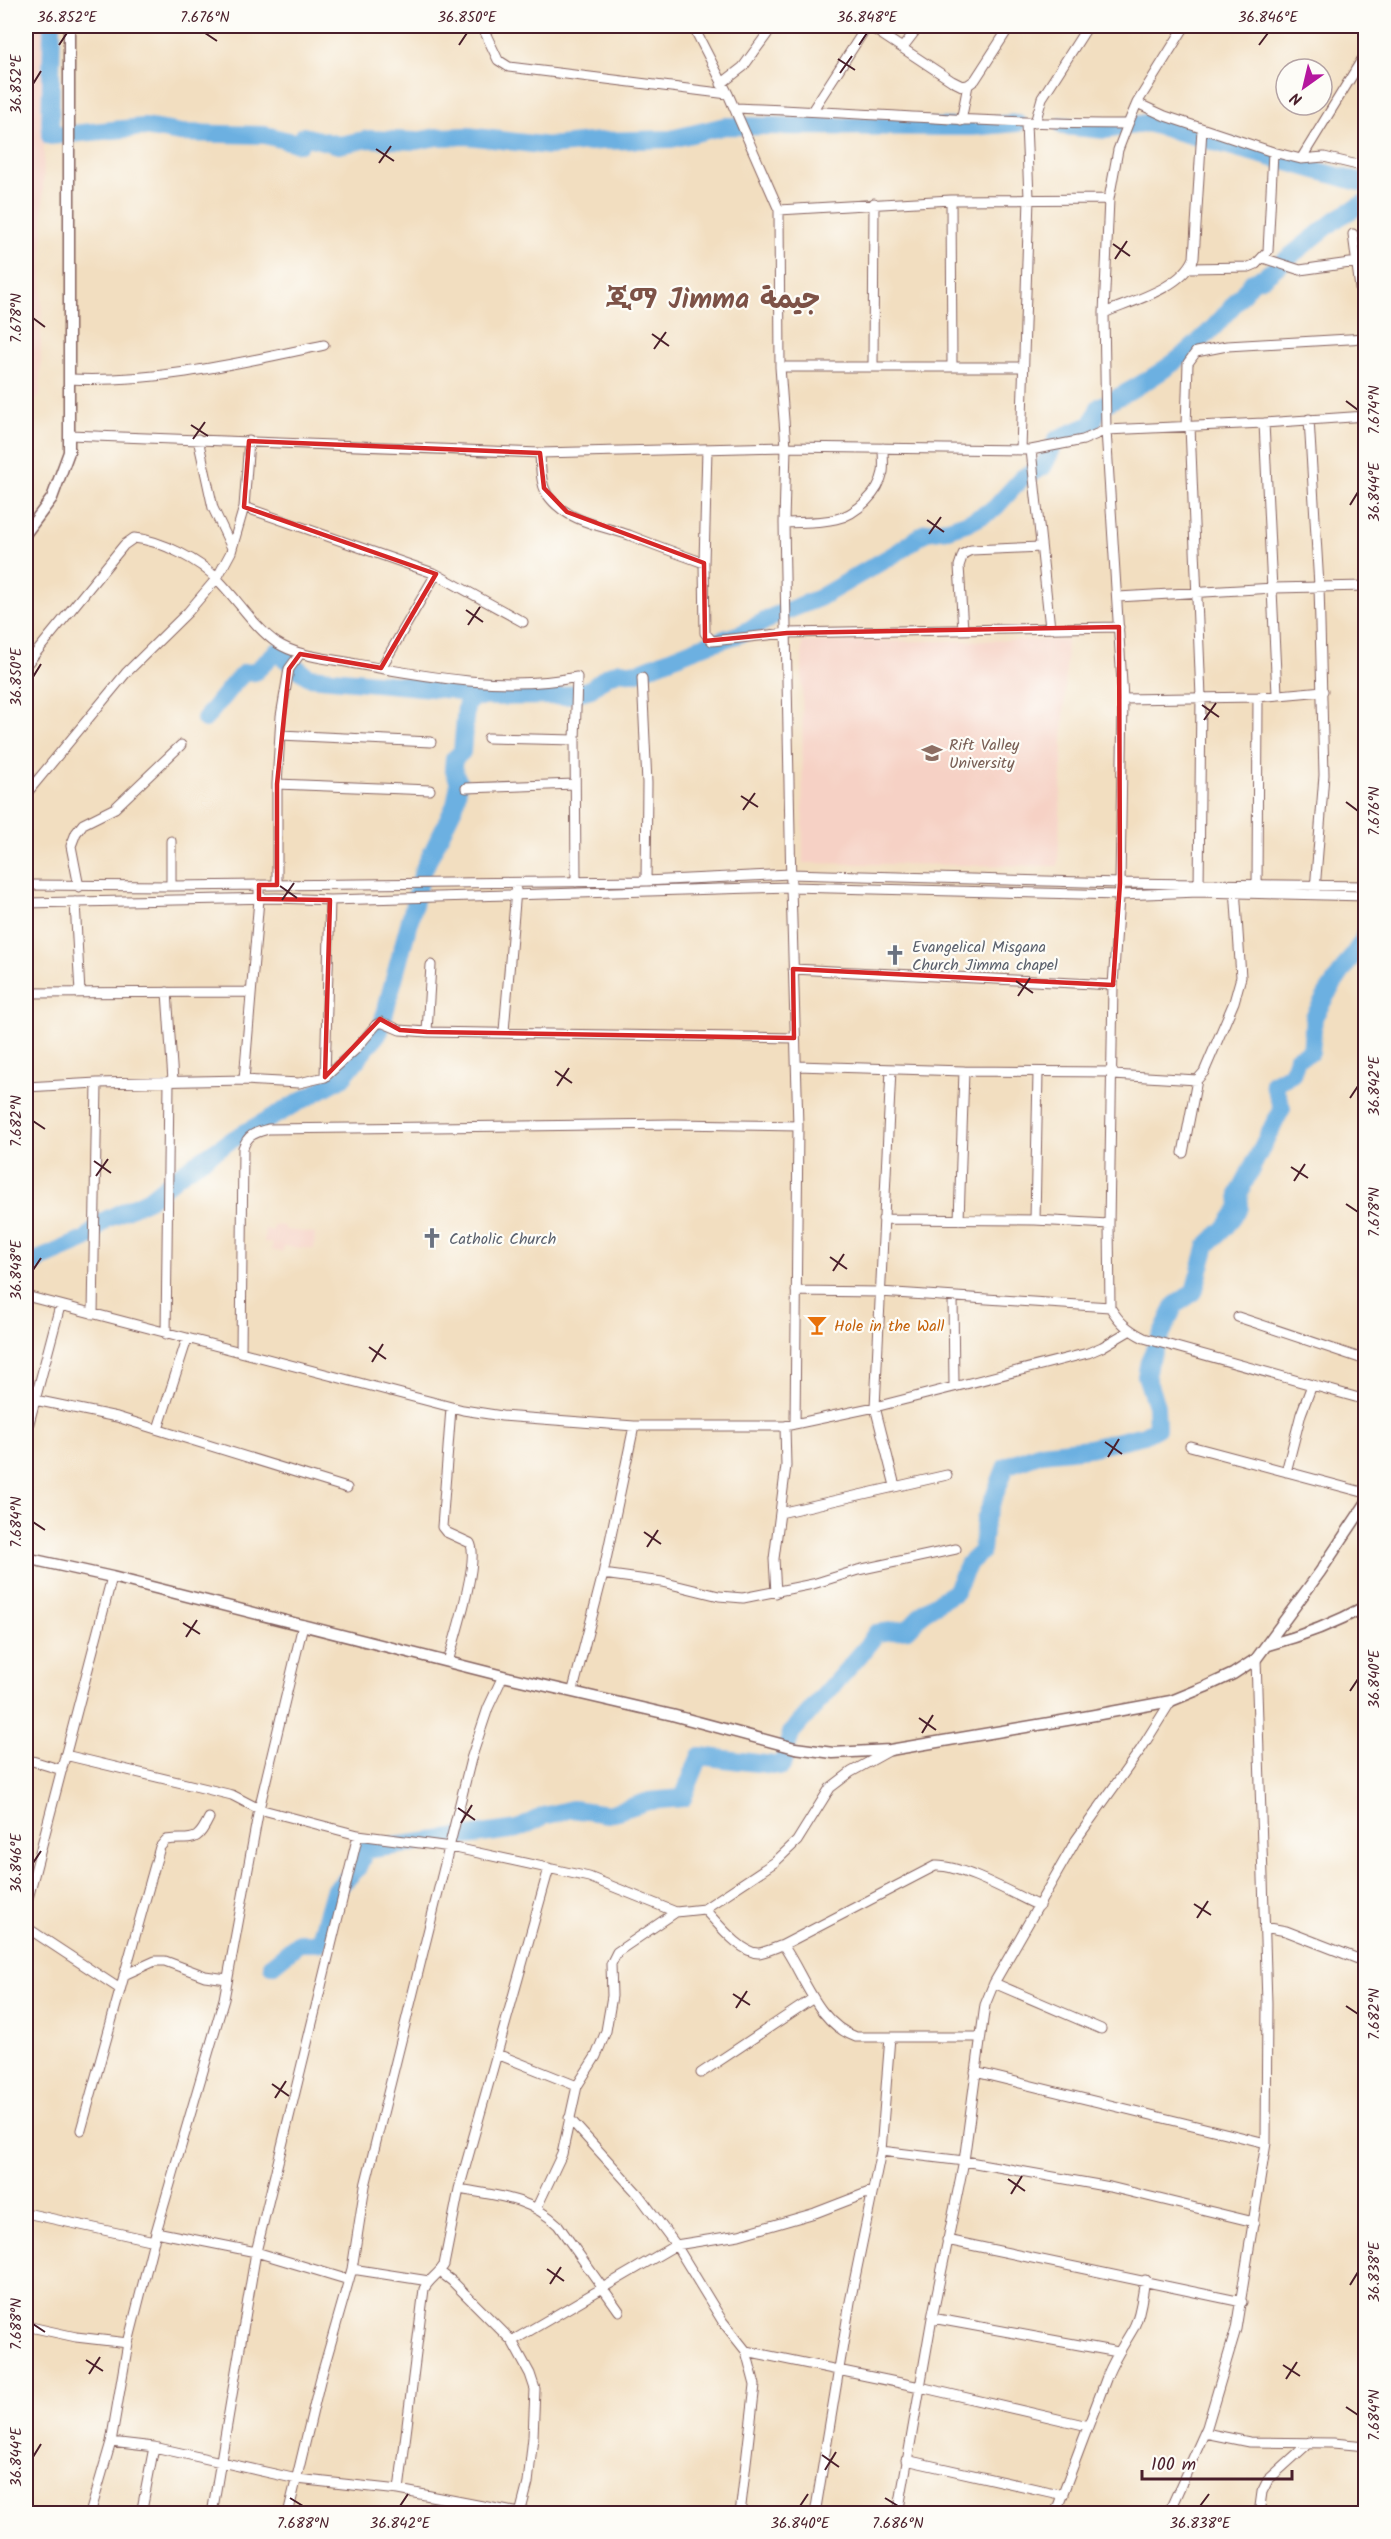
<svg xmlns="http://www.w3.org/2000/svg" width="1391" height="2539" font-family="Kalam,'Playpen Sans Arabic','Noto Sans Ethiopic',sans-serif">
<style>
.built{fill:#f6d1c5}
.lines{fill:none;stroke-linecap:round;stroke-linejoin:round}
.river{stroke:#6cb0e1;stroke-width:18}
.minor-casing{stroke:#85625f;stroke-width:11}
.tertiary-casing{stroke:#85625f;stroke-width:13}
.minor{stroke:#fff;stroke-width:9}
.tertiary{stroke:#fff;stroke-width:10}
.marked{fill:none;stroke:#d62828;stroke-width:4.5;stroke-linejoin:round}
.ticks{fill:none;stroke:#4a1f2b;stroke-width:2}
.labels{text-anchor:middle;stroke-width:4.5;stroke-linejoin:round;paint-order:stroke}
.education-label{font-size:16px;fill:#785e54;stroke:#fdfcf7;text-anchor:start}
.worship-label{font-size:16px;fill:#5b616d;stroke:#fdfcf7;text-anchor:start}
.food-label{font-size:16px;fill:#c56008;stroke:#fdfcf7;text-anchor:start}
.town-label{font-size:28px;font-weight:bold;fill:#7d5247;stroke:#fdfcf7}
.neatline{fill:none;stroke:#4a1f2b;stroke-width:2}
.ticks-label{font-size:15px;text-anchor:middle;fill:#4a1f2b}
</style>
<rect width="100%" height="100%" fill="#fdfcf7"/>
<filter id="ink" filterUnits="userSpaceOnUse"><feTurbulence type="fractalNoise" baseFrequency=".0167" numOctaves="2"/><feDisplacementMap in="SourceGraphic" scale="12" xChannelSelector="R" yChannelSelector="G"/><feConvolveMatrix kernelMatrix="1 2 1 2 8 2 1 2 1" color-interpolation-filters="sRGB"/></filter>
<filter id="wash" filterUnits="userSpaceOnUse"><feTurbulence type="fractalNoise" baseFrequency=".008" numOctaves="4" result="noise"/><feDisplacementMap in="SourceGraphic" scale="24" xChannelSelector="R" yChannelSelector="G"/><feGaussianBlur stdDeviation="1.35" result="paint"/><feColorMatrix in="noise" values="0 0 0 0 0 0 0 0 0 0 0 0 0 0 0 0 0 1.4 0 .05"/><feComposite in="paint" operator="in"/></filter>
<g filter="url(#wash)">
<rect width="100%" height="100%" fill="#f2dec0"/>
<path class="built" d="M26,26h20l-6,371 -14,8z
M1067,640l-9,226 -255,-3 -1,-221z
M273,1225l11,1 1,4 30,3 -1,16 -30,-3 -2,6 -11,-2 2,-6 -9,-2 1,-13 8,2z"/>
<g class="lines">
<path class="river" d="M52,26l-2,110 94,-9 37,6 84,2 35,9 3,-8 36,9 30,-6 47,2 21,-4 31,-1 81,10 51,-5 71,-2 54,-13 247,1 46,-4
M1063,126l42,4 42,-7 219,61
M205,719l28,-35 11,-11 11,-1 21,-20 33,25 145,13 18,7
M26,1269l16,-11 44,-19 19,-19 44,-21 31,-25 48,-32 114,-64 38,-47 43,-160 32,-66 4,-22 -6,-15 1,-9 8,-7 4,-45 6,-10 93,-1 26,-7 16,-13 13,-5 15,2 62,-25 46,-15 31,-17 45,-18 79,-46 28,-20 22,-3 24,-8 22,-12 28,-31 21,-11 14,-28 35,-15 7,-17c38,-19 78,-42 108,-73 17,-16 31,-35 46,-53l11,-4 74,-59 28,-16
M272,1965l27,-22h20l15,-52 24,-23 7,-18 153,-21 26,-13 28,-7 36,5 41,-13 34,-3 17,-42 82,10 9,-33 75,-85 10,-15 32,-4 18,-19 29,-18 14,-29 13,-12 3,-31 21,-54 35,-13 48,-5 55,-13 13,-7 -1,-22 -10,-30 3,-15 26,-56 19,-13 13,-47 18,-17 15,-21 -1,-14 43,-85 -9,-25 19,-9 5,-16 14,-6 3,-35 13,-23 36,-54 3,-10"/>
</g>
</g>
<g filter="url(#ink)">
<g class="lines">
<g class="minor-casing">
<path id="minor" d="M482,26l16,34 11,7 219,27
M693,26l35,68 51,116 1,157 6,80 -2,76 7,364 7,239 -3,298
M869,26l83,55 10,5 6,-1
M1185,26l-48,77 -9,21 -10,26 -9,49 -5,114 2,117 17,269 -3,184 -7,102 -4,239 1,83c9,15 18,23 34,31l222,62
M903,47l16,-21
M721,84l22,-17 30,-41
M1137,103l28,13 108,36 28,7 23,-2 42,10
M734,108c131,5 262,16 394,16
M812,111l55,-85
M961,121l7,-36 7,-5 35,-54
M1035,123l7,-25 46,-72
M1301,159l65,-106
M951,200l1,166
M779,210l172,-10 158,-1
M1353,234l13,101
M1263,258l37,12 57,-8
M1190,268l59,-1 7,-3 12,-13 5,-99
M1104,313c28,-12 78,-25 90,-55l8,-129
M873,366l1,-163
M780,367h243
M69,379c87,4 170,-16 255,-34
M1309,419l10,167 5,189 -9,115
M1264,423l13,271
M1186,426l2,-63 8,-11 31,-6 139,-8
M1190,426l11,271 -2,191
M69,435l471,18 246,-6 245,3 52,-10 23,-10 158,-7 102,-7
M198,439l15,69 19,40
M707,449l-3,114 1,70 7,8 75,-8 332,-6
M1021,450l8,-252 -3,-75
M1031,450l19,178
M540,453c1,15 0,34 10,45 19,24 53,28 79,37 25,10 50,19 75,28
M244,507l192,67 87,48
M784,523c17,-1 36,0 52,-4 21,-5 43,-26 47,-47 1,-8 0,-16 0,-24
M1118,597l156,-9 92,-2
M963,630l-4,-64 4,-12 8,-4 70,-3
M26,665l98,-120 10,-7c26,2 67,23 84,42 20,20 36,47 59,63 22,14 50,15 74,20 72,13 154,29 226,14l-2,63 1,142
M381,668l55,-94
M642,678l5,105 -1,98
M1123,699l135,-2 65,-6
M280,735l151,7
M488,738l87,2
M277,784l153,6
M466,788l109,-4
M26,794l100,-121 62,-61 29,-34 14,-26 13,-45 5,-66
M171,841v45
M26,885l145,1 475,-5 144,-7 330,9 246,3
M277,885v-101l4,-68 8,-47 11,-15
M79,887l-8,-41 5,-13 7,-9 32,-16 66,-63
M1257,889l1,-192
M75,902l5,91
M26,903l250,-5 54,2 461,-13 329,8 79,-3 167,4
M793,969l320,16
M167,992l6,89
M26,993l225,-1
M504,1031l12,-141
M427,1032l4,-67
M797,1066l167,5 149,1
M891,1069l-16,338 20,79
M1113,1075l84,5
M325,1077l5,-177
M244,1080l15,-181v-14
M26,1087l71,-4 147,-3 55,3 26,-6 30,-27 21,-25 5,-3 19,8 27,2 367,6
M1183,1153l14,-73 7,-8 30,-70 7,-25 -6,-89
M883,1219l152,1 74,4
M959,1220l5,-149
M1035,1220l3,-147
M796,1291l84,1 230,15
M26,1296l437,114 39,6 132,10h151l90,-19 213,-54 14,-6 27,-16
M953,1298l1,88
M93,1314l4,-231
M1238,1317l128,43
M166,1334l3,-253
M241,1352l2,-204c5,-14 12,-15 25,-19l406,-5 124,2
M35,1400l82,17 230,71
M158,1429l29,-90
M26,1434l34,-128
M1190,1446l176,47
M1286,1472l15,-58 11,-29
M780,1513l167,-38
M603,1574l59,8 57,14 24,2 70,-14 45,-14 98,-21
M776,1593l-2,-34 12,-93 -1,-40
M448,1662c6,-22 32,-102 22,-119l-24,-11 -4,-5 9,-119
M573,1690l30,-116 31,-148
M65,1755l167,40 27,14 99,26 93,12 138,30 87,35 28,-3 71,-47 22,-21 33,-53 21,-16 38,-21
M26,1759l36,11
M26,1906l86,-329
M704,1909c12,12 37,45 55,44 8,-1 17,-6 24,-8 22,32 34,78 73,92h124
M26,1927l94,62
M1264,1927l22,4 80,31
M783,1945l152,-79c25,-2 80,29 104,40
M124,1975l31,-14h10l40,15 22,3
M994,1983l107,46
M497,2054l80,32
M975,2072l291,71
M701,2073l111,-74
M569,2118l69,76 38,51 47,77 23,29 9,34 -15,129
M81,2130l79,-283 6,-7c27,-3 30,5 43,-22
M881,2151l83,10 146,26 144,35
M459,2189c38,7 70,8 99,36l61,86
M537,2207l25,-53 15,-68 19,-30 10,-25 6,-35 -1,-32 6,-12 59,-40
M26,2213l128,28
M156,2232l100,20 93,28
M947,2240l295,62
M352,2269l77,12
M440,2272l12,9 60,60 18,33 5,15 -2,48 -5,46 -8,31
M932,2318l186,34
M26,2326l50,11 52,6
M512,2341l164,-96 63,-10 76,-22 57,-22
M746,2351l174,36 168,39
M1205,2433l44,9 84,1 33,3
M111,2442l43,5 143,32 102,11 126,24
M906,2460l157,35
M399,2490l25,-201c5,-10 14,-14 20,-24l15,-76 90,-321
M90,2514l21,-72 17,-99 28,-111 68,-233 35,-190 44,-184
M141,2514l13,-67
M212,2514l44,-262 102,-417
M288,2514l32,-133 32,-112 13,-83 106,-427 17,-51 15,-32
M815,2514l35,-212 31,-151 9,-114
M898,2514l34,-196 32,-157 21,-156 9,-22 82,-143 65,-91 30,-48
M1055,2514l53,-140c7,-17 17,-31 26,-47 7,-14 8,-31 11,-47
M1168,2514l39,-87 29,-98 30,-186 1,-140 -11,-344
M1259,2514l3,-22 6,-12 42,-38"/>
</g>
<g class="tertiary-casing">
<path id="tertiary" d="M26,533l26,-35 17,-46v-426
M26,1558l86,19 391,99 169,39 123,33 38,5 57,-3 183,-31 98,-18 34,-14 28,-13 23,-15 64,-87 46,-69
M1268,1645c34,-9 66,-21 98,-39"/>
</g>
<use href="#minor" class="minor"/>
<use href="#tertiary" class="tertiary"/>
</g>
</g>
<path class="marked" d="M249,441l291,12 4,35 23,24 137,51 1,78 82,-8 332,-6 1,256 -7,102 -320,-16 1,69 -367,-6 -27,-2 -20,-11 -55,58 5,-177 -71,-1v-14h18v-101l12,-115 11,-15 81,14 55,-94 -192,-67z"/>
<path class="ticks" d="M205,33l12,8M59,45l8,-12M459,45l8,-12M859,45l8,-12M1259,45l9,-12M838,59l17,11M840,73l12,-17M33,84l8,-13M376,149l18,12M379,163l12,-17M1113,244l17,12M1115,259l12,-18M33,318l12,9M652,334l17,12M654,349l12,-17M1346,401l12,9M191,425l17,11M193,439l12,-17M1350,505l8,-13M927,520l17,12M929,534l12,-17M466,610l17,12M468,625l12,-18M33,677l8,-13M1202,705l17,12M1204,720l12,-17M741,796l17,11M1346,802l12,9M743,810l12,-17M280,886l17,12M282,900l12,-17M1016,981l17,12M1018,996l12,-18M555,1071l17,12M557,1086l12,-18M1350,1098l8,-12M33,1121l12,8M94,1161l17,12M1291,1167l17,11M96,1176l12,-17M1294,1181l11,-17M1346,1204l12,8M830,1257l17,12M33,1270l8,-12M833,1271l11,-17M369,1347l17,12M372,1362l11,-18M1105,1442l17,12M1108,1457l11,-18M33,1522l12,8M644,1532l17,12M647,1547l11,-17M183,1623l17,11M186,1637l11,-17M1350,1691l8,-12M919,1718l17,12M922,1733l11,-18M458,1808l17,12M461,1823l11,-18M33,1863l8,-12M1194,1904l17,11M1197,1918l11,-17M733,1994l17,11M1346,2006l12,8M736,2008l11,-17M272,2084l17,12M275,2098l11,-17M1008,2179l17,12M1011,2194l11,-18M547,2269l17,12M550,2284l11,-17M1350,2285l8,-13M33,2324l12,8M86,2360l17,11M1283,2365l17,11M89,2374l11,-17M1286,2379l11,-17M1346,2407l12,8M822,2455l17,12M33,2457l8,-13M825,2470l11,-18M290,2498l13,8M885,2498l13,8M400,2506l8,-12M800,2506l8,-12M1200,2506l9,-12"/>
<defs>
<g id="university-bare" transform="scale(1.62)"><path d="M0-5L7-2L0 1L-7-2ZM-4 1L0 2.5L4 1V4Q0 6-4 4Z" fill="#8d6e63" stroke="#fdfcf7" stroke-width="2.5" paint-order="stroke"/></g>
<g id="church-bare" transform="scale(1.62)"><path d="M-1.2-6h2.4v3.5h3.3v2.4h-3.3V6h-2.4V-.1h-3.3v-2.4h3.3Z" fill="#6b7280" stroke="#fdfcf7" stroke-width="2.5" paint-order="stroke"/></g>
<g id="bar-bare" transform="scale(1.62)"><path d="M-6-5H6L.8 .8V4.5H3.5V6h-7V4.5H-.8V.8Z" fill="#e8710a" stroke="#fdfcf7" stroke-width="2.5" paint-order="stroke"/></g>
</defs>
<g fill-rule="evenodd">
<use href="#university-bare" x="932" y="753"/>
<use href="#church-bare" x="895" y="955"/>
<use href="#church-bare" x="432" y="1238"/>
<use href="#bar-bare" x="817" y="1325"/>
</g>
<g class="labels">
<g class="education-label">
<text x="949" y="750">Rift Valley<tspan x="949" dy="18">University</tspan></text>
</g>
<g class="worship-label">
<text x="912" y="952">Evangelical Misgana<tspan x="912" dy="18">Church Jimma chapel</tspan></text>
<text x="449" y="1244">Catholic Church</text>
</g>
<g class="food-label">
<text x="834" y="1331">Hole in the Wall</text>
</g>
<g class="town-label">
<text x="713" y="308">ጂማ Jimma جيمة</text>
</g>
</g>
<rect width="1391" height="2539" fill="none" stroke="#fdfcf7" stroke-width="66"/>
<g transform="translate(1304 87) rotate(214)"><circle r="28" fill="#fdfcf7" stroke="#b5a4a5" stroke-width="1.5"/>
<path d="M0-4.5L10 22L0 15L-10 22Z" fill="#b5179e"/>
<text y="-9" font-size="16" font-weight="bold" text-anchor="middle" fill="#4a1f2b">N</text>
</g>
<path d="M1142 2470v9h150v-9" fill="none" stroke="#4a1f2b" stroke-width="3"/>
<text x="1151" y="2470" font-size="18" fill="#4a1f2b" stroke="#fdfcf7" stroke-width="4.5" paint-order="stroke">100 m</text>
<rect x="33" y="33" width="1325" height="2473" class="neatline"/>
<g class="ticks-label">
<text x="67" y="22">36.852°E</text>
<text x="205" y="22">7.676°N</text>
<text x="467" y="22">36.850°E</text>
<text x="867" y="22">36.848°E</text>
<text x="1268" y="22">36.846°E</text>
<text transform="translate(16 84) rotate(-90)" y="5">36.852°E</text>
<text transform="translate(16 318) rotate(-90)" y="5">7.678°N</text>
<text transform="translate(1374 410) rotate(-90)" y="5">7.674°N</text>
<text transform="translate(1374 492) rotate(-90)" y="5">36.844°E</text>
<text transform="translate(16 677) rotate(-90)" y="5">36.850°E</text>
<text transform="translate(1374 811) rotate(-90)" y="5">7.676°N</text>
<text transform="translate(1374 1086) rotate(-90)" y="5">36.842°E</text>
<text transform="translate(16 1121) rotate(-90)" y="5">7.682°N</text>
<text transform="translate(1374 1212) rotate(-90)" y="5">7.678°N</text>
<text transform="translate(16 1270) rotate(-90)" y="5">36.848°E</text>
<text transform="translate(16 1522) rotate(-90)" y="5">7.684°N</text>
<text transform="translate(1374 1679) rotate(-90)" y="5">36.840°E</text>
<text transform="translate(16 1863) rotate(-90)" y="5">36.846°E</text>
<text transform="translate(1374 2014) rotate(-90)" y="5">7.682°N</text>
<text transform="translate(1374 2272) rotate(-90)" y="5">36.838°E</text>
<text transform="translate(16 2324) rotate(-90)" y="5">7.688°N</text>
<text transform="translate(1374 2415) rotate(-90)" y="5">7.684°N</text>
<text transform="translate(16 2457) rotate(-90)" y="5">36.844°E</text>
<text x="303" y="2528">7.688°N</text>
<text x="400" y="2528">36.842°E</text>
<text x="800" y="2528">36.840°E</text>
<text x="898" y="2528">7.686°N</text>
<text x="1200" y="2528">36.838°E</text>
</g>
</svg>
